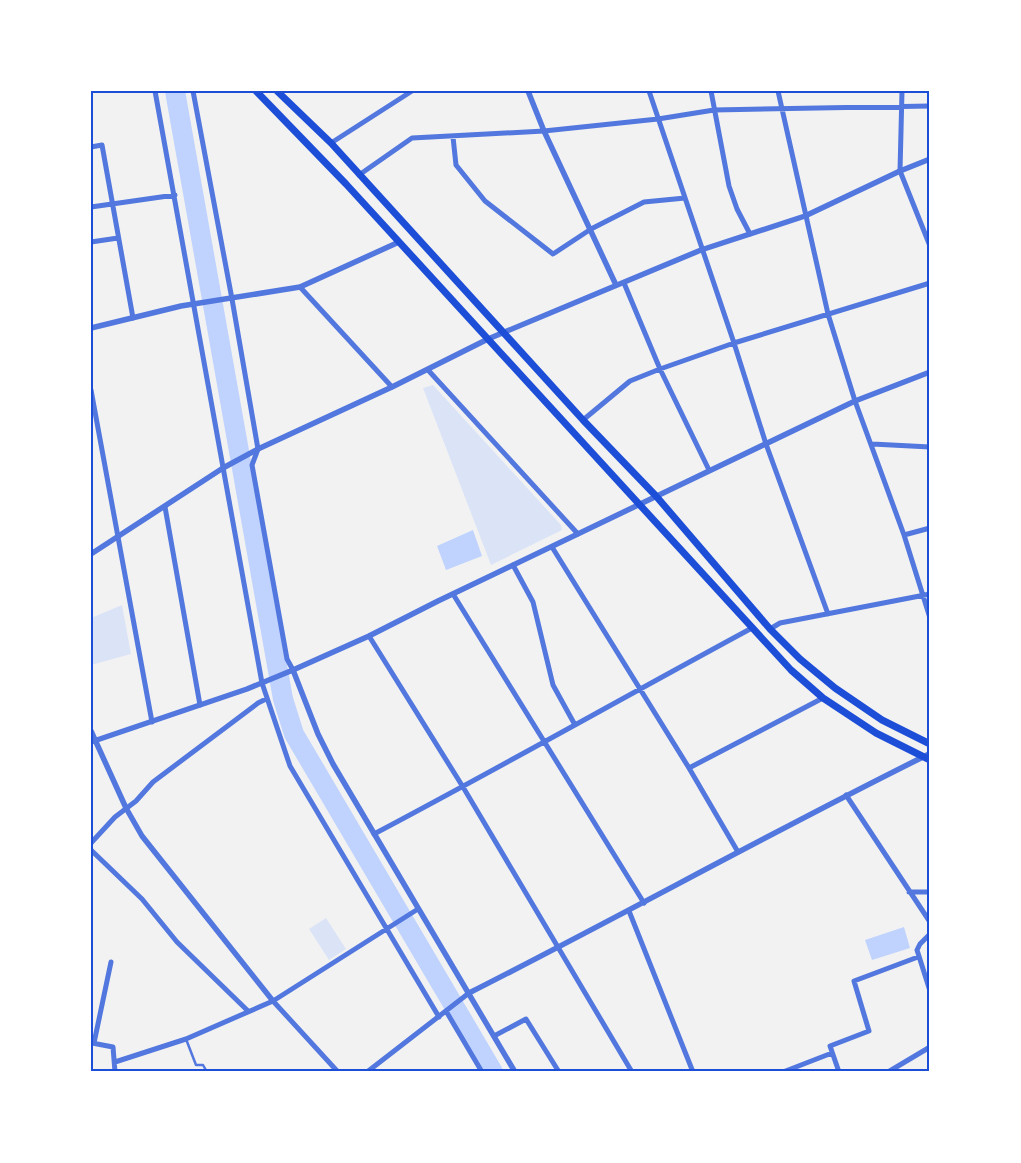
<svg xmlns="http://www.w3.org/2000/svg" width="1021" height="1163" font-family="Commissioner,sans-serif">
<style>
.green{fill:#dbe4f7}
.water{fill:#bfd3fe}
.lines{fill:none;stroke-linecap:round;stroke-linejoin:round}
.river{stroke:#bfd3fe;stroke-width:20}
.service{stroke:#5277de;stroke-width:2.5}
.minor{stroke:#5277de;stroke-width:5}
.tertiary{stroke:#5277de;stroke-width:5.5}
.secondary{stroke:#1d4ed8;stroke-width:7}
.neatline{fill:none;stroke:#1d4ed8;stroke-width:2}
</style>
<rect width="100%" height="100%" fill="#f2f2f2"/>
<path class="green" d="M433,385l128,140 1,5 -71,35 -68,-177z
M122,605l9,49 -40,11v-47z
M326,918l20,31 -17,11 -20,-31z"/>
<path class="water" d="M473,530l9,26 -36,14 -9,-24z
M904,927l6,21 -38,12 -7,-20z"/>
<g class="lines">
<path class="river" d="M175,91l108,608 11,35 199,338"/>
<path class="service" d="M186,1039l10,26h7l4,7"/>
<path class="minor" d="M155,91l107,592 28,83 149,251
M193,91l39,208 26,150 -6,16 35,194 6,11
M649,91l85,252 32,101 62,170
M711,91l18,95 8,23 13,25
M778,91l50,223 27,87 49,134 26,83
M902,91l-2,80 30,75
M453,137l3,28 29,36 68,53 38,-25 53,-27 41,-4
M331,143l81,-52
M91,147l11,-2 31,173
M359,175l53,-37 132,-7 114,-12 56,-9 216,-4
M91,207l84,-12
M91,242l27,-4
M624,283l36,86 49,101
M300,287l92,100
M428,370l150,164
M91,390l61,332
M583,420l47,-39 30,-12 74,-26 196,-60
M872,444l58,3
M165,507l35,198
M904,535l26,-7
M552,547l137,221 49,84
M513,565l20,37 20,83 22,40
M453,594l191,309
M770,629l10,-6 150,-29
M369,636l94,151 169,285
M923,757l7,-4
M689,768l134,-70
M846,795l84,127
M374,834c127,-67 252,-138 378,-206
M91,843l24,-26 21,-16 17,-19 105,-79 8,-4
M91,850l51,49 35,43 71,69
M909,892h21
M629,911l64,161
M930,934l-10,10 -3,6 13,41
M273,1001l65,71
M446,1011l36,61
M494,1036l32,-17 33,53
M92,1043l21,4 2,25
M94,1043l17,-81
M115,1062l71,-23 87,-38 145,-92
M367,1072l102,-79
M783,1072l49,-19
M839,1072l-9,-26 39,-15 -15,-50 64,-24
M888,1072l42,-25"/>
<path class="tertiary" d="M528,91l16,40 72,154
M91,328l90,-22 119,-19 99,-45
M91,554l132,-86 35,-19 134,-62 96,-48 213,-89 104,-34 95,-45 30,-12
M293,670l25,64 15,30 182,308
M91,731l35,77 16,28 131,165
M91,742l156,-53 46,-19 76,-34 69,-35 417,-200 75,-29
M469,993c152,-77 301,-160 454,-236"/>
<path class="secondary" d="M256,91l90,93 445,486 32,28 53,35 54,27
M277,91l54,52 252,277 73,76 114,133 30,30 35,29 47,32 48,24"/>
</g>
<rect width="1021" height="1163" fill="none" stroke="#ffffff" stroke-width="185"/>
<rect x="92" y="92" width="836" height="978" class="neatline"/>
</svg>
